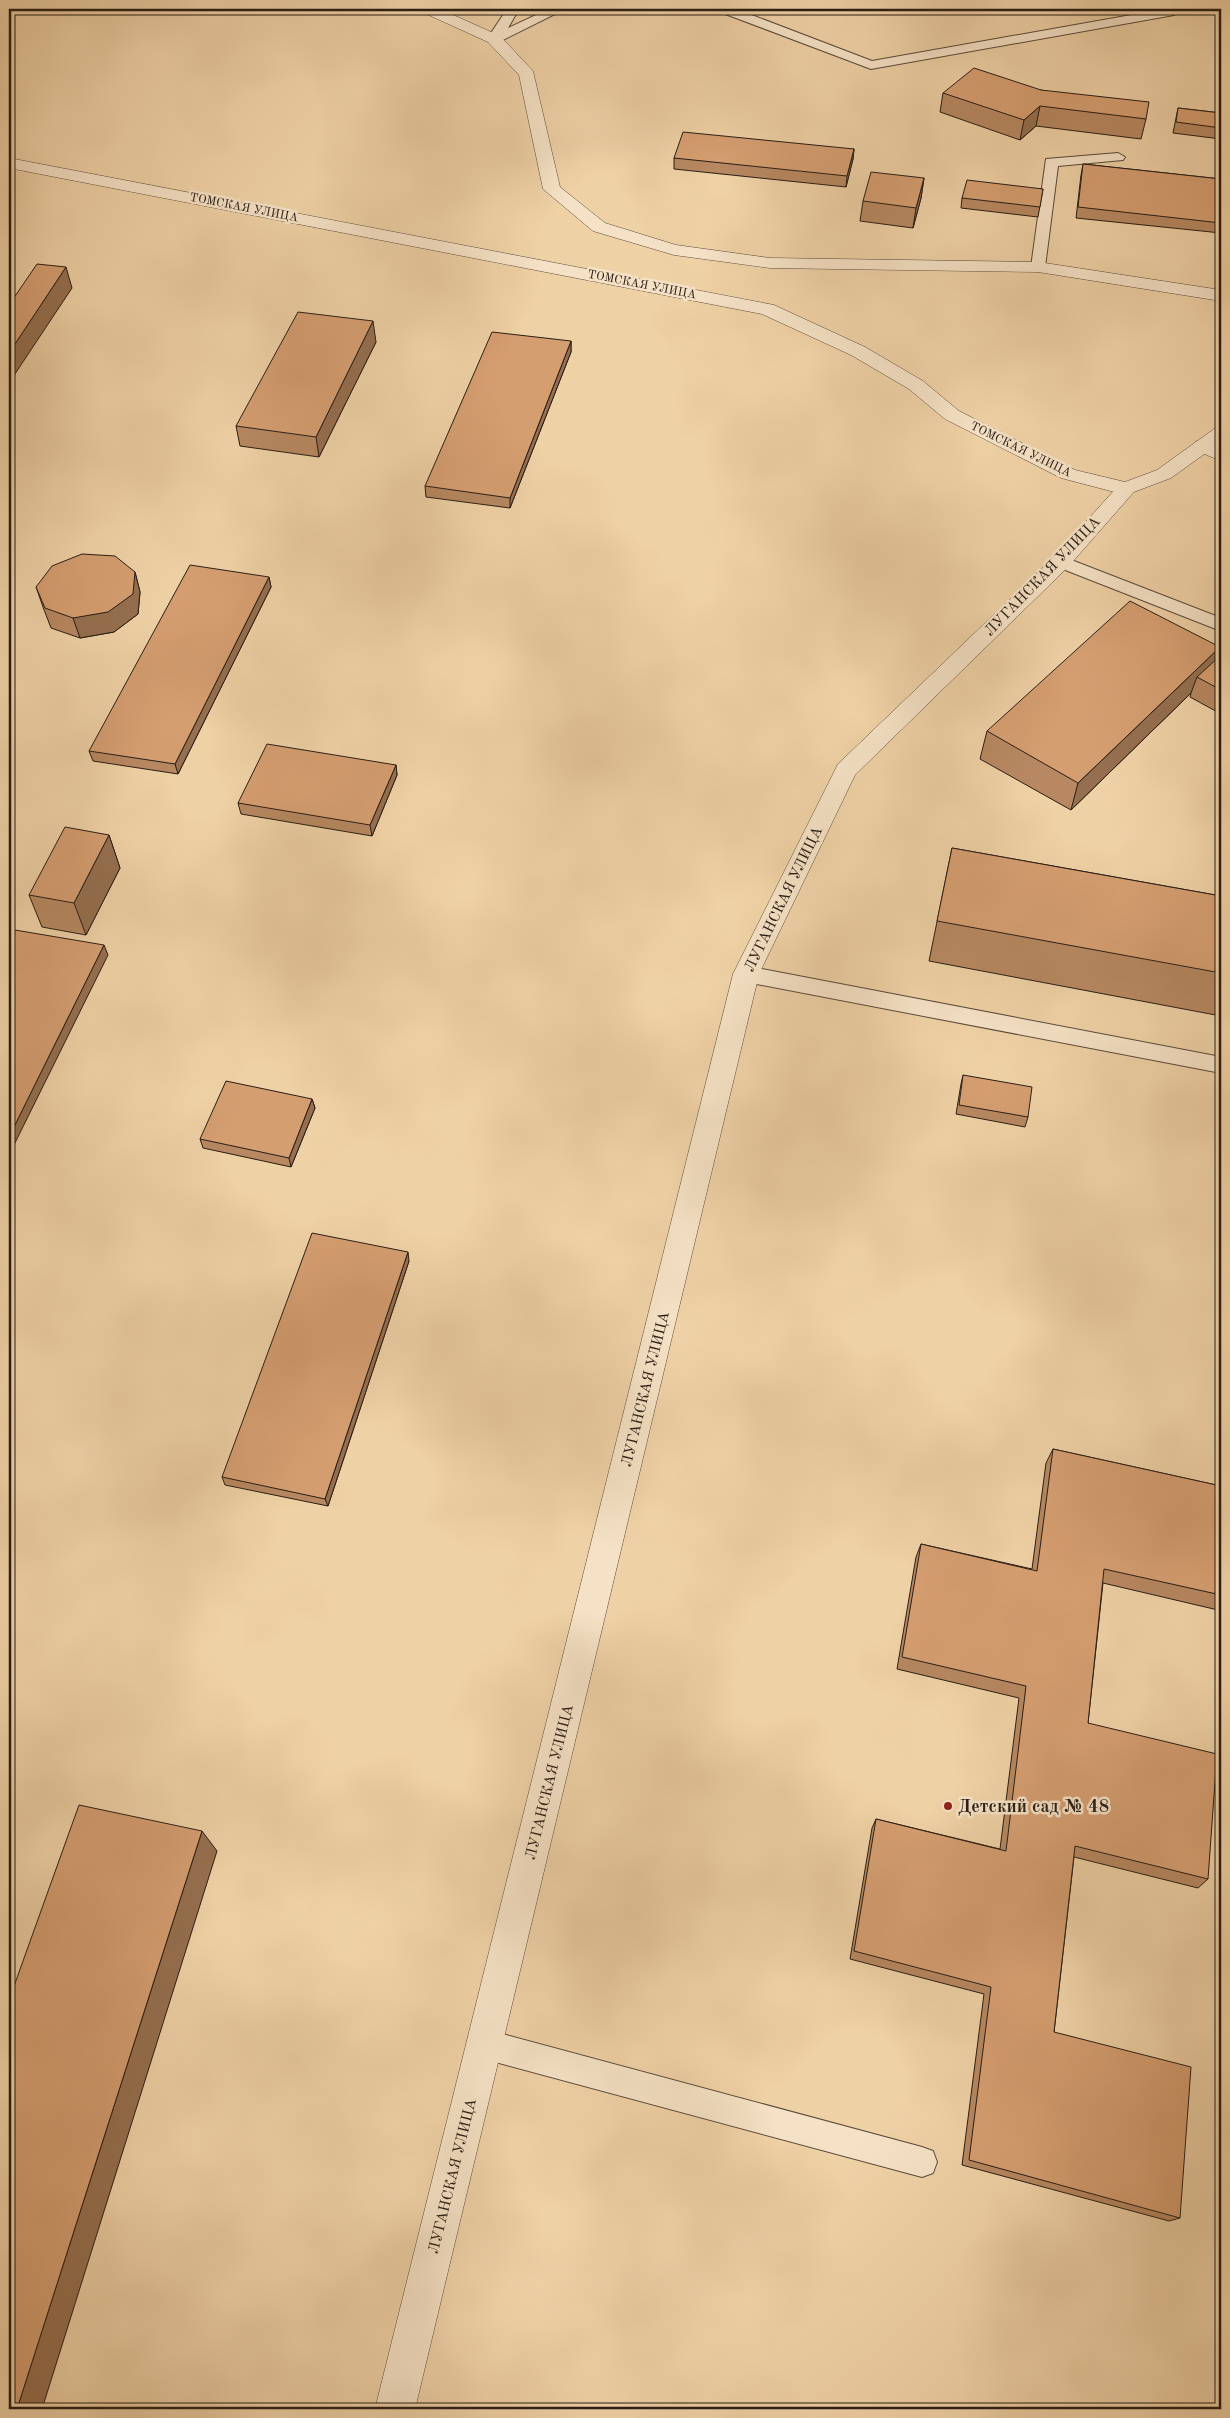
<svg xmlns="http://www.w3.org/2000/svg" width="1230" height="2418" font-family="'Old Standard TT',serif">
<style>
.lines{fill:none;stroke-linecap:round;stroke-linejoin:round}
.service-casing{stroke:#5a4a39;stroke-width:2}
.minor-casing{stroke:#5a4a39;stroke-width:1}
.tertiary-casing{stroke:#5a4a39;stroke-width:1}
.service{fill:#f5e1c5;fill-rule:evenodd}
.minor{fill:#f5e1c5;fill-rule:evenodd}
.tertiary{fill:#f5e1c5;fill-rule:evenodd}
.wall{fill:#b78861;stroke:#291d15}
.shaded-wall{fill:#956f4f;stroke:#291d15}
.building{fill:#d59e71;stroke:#291d15}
.poi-dot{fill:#8f2418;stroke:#f5e1c5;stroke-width:2}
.labels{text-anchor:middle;stroke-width:5;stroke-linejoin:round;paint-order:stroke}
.far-street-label{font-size:12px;fill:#291d15;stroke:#f5e1c5}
.street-label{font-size:15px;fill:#291d15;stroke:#f5e1c5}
.near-poi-label{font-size:18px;font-weight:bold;fill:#291d15;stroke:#f5e1c5;text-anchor:start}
</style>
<rect width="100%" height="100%" fill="#efd1a6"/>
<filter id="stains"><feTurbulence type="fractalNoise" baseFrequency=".004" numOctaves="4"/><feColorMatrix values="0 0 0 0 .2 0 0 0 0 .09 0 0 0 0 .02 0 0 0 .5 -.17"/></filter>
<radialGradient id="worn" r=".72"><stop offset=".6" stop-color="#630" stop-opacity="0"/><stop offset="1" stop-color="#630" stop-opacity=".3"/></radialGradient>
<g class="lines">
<g class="service-casing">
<path id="service" d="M507,9h12l-11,19 41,-19h16l-66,33h-10l-2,-3z
M719,9h17l136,52 293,-52h14l1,2 -6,4 -303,54 -151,-57z
M1118,153l7,4 -2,3 -65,6 -13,101 -7,4 -5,-1 -2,-3 15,-108z
M1061,556l160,62v13l-166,-65 -3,-4 3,-4z
M746,966l475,91v16l-475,-91 -7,-2 -3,-6 3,-6z
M484,2029l438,118 11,4 4,11 -4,11 -11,4 -438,-118 -10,-5 -5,-10 5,-10z"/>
</g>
<g class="minor-casing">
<path id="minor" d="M420,9h20l60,27 33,35 27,116 45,36 71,22 94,13 268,4 183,28v11l-183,-29 -268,-4 -96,-13 -81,-24 -50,-42 -24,-114 -31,-33 -66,-30z
M1202,440l19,7v14l-26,-11 -3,-4 3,-4z
M1126,483l7,2 3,4 -3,4 -65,74 -213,208 -96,199 -344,1435h-40l358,-1435 105,-210 216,-207 65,-72z"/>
</g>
<g class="tertiary-casing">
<path id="tertiary" d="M9,158l765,147 91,42 58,34 36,30 116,59 50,12 32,-12 57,-41 7,-2v15l-50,36 -45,17 -65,-17 -116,-59 -36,-30 -58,-34 -89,-41 -753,-146z"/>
</g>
<use href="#service" class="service"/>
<use href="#minor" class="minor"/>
<use href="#tertiary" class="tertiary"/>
</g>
<path class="wall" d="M1041,90l105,29 -5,20 -105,-13 -16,14 -80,-28 3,-19z
M1178,108l43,5v26l-48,-6z
M854,149l-1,10 -7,28 -172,-18v-11z
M1083,164l138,15v54l-145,-15 5,-43z
M924,178l-3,20 -8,30 -53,-7 3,-20z
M1043,189l-5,28 -77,-9 1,-10z
M571,341v11l-61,156 -84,-11 -1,-11z
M376,342l-57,115 -79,-11 -4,-20z
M135,572l5,20 -2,22 -24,18 -34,6 -29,-10 -8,-21 -7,-20z
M269,577l2,10 -93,187 -85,-13 -4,-10z
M1220,647l-5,13 6,-5v59l-31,-17 1,-4 -120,117 -91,-51 7,-28z
M396,765l1,10 -25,61 -131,-22 -3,-11z
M109,835l11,33 -34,67 -44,-8 -13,-32z
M952,848l269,48v120l-292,-55z
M963,1075l65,42 -3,10 -69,-13 5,-30z
M312,1099l3,9 -24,59 -88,-19 -3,-9z
M409,1261l-81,245 -103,-21 -3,-8z
M1053,1449l168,37v119l-3,5 -115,-27 -15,140 120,156 -10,9 -124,-31 -20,175 126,186 -11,3 -207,-56 22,-171 -134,-35 22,-131 4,-9 124,30 19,-151 -122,-29 19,-112 5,-13 111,25 14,-106z"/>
<path class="shaded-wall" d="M1040,106l-4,20 -16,14 4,-20z
M854,149l-1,10 -7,28 1,-11z
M924,178l-3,20 -8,30 3,-20z
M66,267l6,21 -63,95v-30z
M373,321l3,21 -57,115 -3,-20z
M571,341v11l-61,156v-10z
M135,572l5,20 -2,22 -24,18 -34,6 -7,-20z
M269,577l2,10 -93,187 -3,-10z
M1220,647l-10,28 -13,2 -6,16 -120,117 7,-27z
M396,765l1,10 -25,61 -2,-11z
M109,835l11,33 -34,67 -12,-32z
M104,945l4,10 -99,200v-18z
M312,1099l3,9 -24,59 -2,-9z
M408,1252l1,9 -81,245 -3,-7z
M202,1831l15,20 -175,558h-25z"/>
<path class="building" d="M974,68l67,22 108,12 -3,17 -106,-13 -16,14 -81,-27z
M1178,108l43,5v15l-45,-6z
M683,132l171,17 -7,27 -173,-18z
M1083,164l138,15v44l-143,-16z
M871,172l53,6 -8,30 -53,-7z
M967,180l76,9 -3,18 -78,-9z
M37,264l29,3 -57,86v-48z
M298,312l75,9 -57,116 -80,-11z
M492,332l79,9 -61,157 -85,-12z
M82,554l33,2 20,16 -2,22 -25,18 -35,6 -28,-10 -9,-21 16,-21z
M190,565l79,12 -94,187 -86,-13z
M1130,601l90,46 -142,136 -91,-52z
M1221,655v35l-24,-13z
M267,744l129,21 -26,60 -132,-22z
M65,827l44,8 -35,68 -45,-8z
M952,848l269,48v77l-284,-52z
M9,929l95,16 -95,192z
M963,1075l69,12 -4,30 -69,-12z
M226,1081l86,18 -23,59 -89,-19z
M312,1233l96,19 -83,247 -103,-22z
M1053,1449l168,37v109l-117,-26 -16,154 129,31 -9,125 -133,-33 -21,186 137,35 -11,151 -211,-58 22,-173 -137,-36 22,-132 130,32 20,-165 -124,-29 19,-113 116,27z
M79,1805l123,26 -185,578h-8v-409z"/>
<circle class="poi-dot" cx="948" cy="1806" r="5"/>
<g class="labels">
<g class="far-street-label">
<text transform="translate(244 207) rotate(11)" y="4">ТОМСКАЯ УЛИЦА</text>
<text transform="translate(642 284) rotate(11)" y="4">ТОМСКАЯ УЛИЦА</text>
<text transform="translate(1021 449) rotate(26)" y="4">ТОМСКАЯ УЛИЦА</text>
</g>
<g class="street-label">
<text transform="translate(1042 576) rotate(-46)" y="5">ЛУГАНСКАЯ УЛИЦА</text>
<text transform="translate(783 899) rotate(-64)" y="5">ЛУГАНСКАЯ УЛИЦА</text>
<text transform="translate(645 1389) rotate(-76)" y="5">ЛУГАНСКАЯ УЛИЦА</text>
<text transform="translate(549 1782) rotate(-76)" y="5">ЛУГАНСКАЯ УЛИЦА</text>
<text transform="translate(452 2176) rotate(-76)" y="5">ЛУГАНСКАЯ УЛИЦА</text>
</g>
<g class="near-poi-label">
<text x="958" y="1812">Детский сад № 48</text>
</g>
</g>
<rect width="1230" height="2418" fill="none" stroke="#efd1a6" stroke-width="30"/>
<rect x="10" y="10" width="1210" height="2398" fill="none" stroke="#291d15" stroke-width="2.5"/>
<rect x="15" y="15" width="1200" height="2388" fill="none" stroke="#291d15"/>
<rect width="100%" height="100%" filter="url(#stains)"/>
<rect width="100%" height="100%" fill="url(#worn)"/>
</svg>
